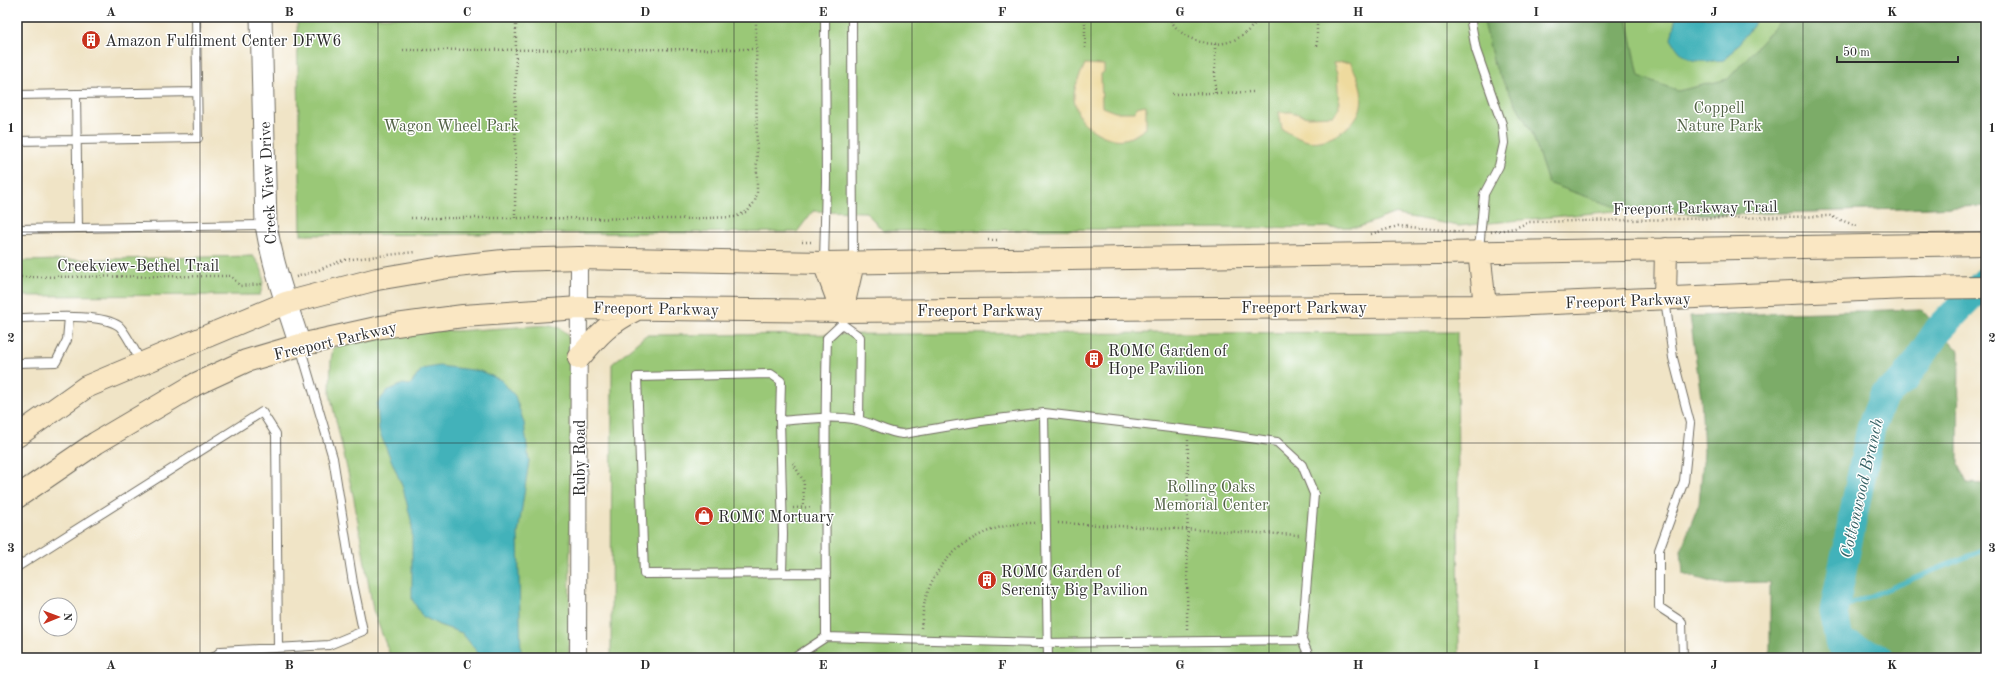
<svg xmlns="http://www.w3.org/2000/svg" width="2003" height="675" font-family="'Old Standard TT',serif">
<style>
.green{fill:#9ac877;stroke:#627a51}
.forest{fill:#7bac68;stroke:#536c4a}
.sand{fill:#eeda9e;stroke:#8c8264}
.water{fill:#42b2ba;stroke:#366e72}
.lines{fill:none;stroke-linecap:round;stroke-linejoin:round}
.stream{stroke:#42b2ba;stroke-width:5}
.river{stroke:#42b2ba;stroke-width:29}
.service-casing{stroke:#706c61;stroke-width:10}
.minor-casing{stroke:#706c61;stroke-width:18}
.tertiary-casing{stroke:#706c61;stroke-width:23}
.secondary-casing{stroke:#706c61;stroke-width:24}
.path{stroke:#706c61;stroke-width:2.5;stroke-dasharray:1 3;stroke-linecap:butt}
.service{stroke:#fff;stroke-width:8}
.minor{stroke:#fff;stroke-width:16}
.tertiary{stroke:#fff;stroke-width:21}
.secondary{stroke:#fae7c3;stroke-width:22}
.grid{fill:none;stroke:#2b2b2b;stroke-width:1;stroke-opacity:0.55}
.labels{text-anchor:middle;stroke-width:3;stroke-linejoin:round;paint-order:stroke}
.poi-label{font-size:16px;fill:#2b2b2b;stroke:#fff;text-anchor:start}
.park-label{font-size:16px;fill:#526246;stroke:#fff}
.street-label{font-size:16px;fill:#2b2b2b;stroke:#fff}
.water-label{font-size:17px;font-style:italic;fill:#346164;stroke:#fff}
.neatline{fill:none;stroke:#2b2b2b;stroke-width:1.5}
.grid-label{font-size:13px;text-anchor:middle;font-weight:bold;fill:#2b2b2b}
</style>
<rect width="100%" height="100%" fill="#fff"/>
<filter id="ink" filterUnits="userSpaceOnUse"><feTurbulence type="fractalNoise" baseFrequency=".025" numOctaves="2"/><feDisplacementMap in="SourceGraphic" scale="8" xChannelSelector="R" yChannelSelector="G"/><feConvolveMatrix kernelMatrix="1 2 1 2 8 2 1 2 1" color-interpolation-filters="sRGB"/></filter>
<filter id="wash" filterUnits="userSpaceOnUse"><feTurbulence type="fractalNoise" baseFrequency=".012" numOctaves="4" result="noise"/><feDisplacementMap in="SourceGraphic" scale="16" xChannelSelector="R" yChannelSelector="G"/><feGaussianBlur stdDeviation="0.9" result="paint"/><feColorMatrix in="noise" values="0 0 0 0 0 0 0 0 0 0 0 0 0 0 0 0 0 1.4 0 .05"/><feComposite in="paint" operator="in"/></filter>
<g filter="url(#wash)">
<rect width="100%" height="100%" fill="#f0e4c6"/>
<path class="green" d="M297,17h1689v189l-268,9 -94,-5 -165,16 -66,-12 -34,13 -476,4 -17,-19 -53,-1 -16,21 -496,3z
M253,256c12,15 12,21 7,39l-243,1v-35z
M550,325c17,4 20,11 22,28l-3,305h-178l-18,-48 -19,-111 -24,-105 1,-34 2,-12 26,-7 67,-11 30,1z
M1457,332l2,326h-848l1,-294 34,-29z"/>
<path class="forest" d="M1483,17h144l12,59 39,15 50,-12 56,-62h202v189l-268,9 -94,-5 -76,-27 -16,-50 -38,-68z
M1921,309l38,42 -1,113 9,19 19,1v174h-216v-76l-55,1 -32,-9 -2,-24 18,-47 5,-51 -3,-55 -11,-81z"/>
<path class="sand" d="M1350,62c8,14 15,31 10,48 -7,19 -36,37 -56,30 -7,-2 -15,-7 -22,-11l-3,-17h12l17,5 26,-1 5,-9 -2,-33 -4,-11z
M1085,64l19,1v7l-3,2 1,33 13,5h20l1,-5 10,-2v23c-7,5 -14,10 -22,11 -14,3 -35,-9 -43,-20 -3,-4 -6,-15 -7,-20 -1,-12 7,-25 11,-35z"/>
<path class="water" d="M1676,17h81l-4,9 -28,34c-27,2 -39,5 -54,-21z
M439,366l41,5 21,9 14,16 9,27 5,38 -11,73 3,124h-42l-1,-5 -16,-20 -23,-8 -17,-9 -10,-17v-75l-9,-36 -24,-57 -2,-27 10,-13 16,-7 7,1 12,-16z"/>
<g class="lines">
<path class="stream" d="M1834,611l152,-62"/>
<path class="river" d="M1880,658l-41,-16 -5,-31 37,-183 12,-31 22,-18 34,-50 47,-48"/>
</g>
</g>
<g filter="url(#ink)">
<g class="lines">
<g class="service-casing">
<path id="service" d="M852,17l1,245
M1470,17l6,33 26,74 2,19 -5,23 -15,28 -5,56
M76,94l2,134
M17,95l180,-3
M17,141l181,-3 -2,-121
M17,229l249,-4
M824,262l2,-81 -1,-164
M1665,299l8,59 17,65 -6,58 -25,69v57l23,15 1,36
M17,318c24,0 83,-6 102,8 7,6 17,28 23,37
M842,324l18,13 -1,83
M17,363l39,-1 11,-22 2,-23
M1044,413l4,245
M780,421l3,113 -1,39
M17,567l245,-155 14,22 2,214
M826,573l-182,1 -7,-197 134,-3 10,7 -1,40c26,-2 53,-6 78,-1 16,4 29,13 45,14l78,-13 63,-8 186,22 47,7 25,23 12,29 -12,146 -262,3 -214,-6c0,-99 -2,-199 1,-299l15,-14v-12
M1302,640l8,18
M213,658l8,-7 108,-6 34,-14 -10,-48 -20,-125 -33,-112
M794,658l32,-21"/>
</g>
<g class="minor-casing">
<path id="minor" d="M578,658l1,-400"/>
</g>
<g class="tertiary-casing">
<path id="tertiary" d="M261,17l5,208c7,42 21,80 34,120"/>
</g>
<g class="secondary-casing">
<path id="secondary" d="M1479,251l6,55
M824,263l18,48
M1665,298l1,-49
M842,311l11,-48
M579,358c20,-24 30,-35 58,-49
M17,436l69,-49 200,-84 91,-24 71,-12 64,-7 67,-2 245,5 1162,-19
M17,497l79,-54 100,-59 50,-23 54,-16 81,-18 82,-11 116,-8 263,3 643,-5 423,-18 78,-1"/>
</g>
<path class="path" d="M516,17l-1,201 163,1 57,-2 13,-6 7,-10 2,-9 -1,-175
M1169,17c11,23 42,33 65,23 11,-5 19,-13 25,-23
M1317,17v32
M1215,44v49
M1085,48v-31
M403,50l353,-1
M1172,94l82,-2
M411,218h104
M1491,232l24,-4 14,-6 301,-6 27,10
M1371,234l27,-8 67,6
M988,240h11
M802,242h11
M17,277l214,-1 9,10 22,-2
M296,277l20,-6 27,-11 72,-8
M793,463l11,19 -1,24
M793,508l20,-1
M1058,523l241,12
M921,628c2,-12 2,-25 7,-37 16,-44 61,-69 107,-68
M1187,629l1,-189"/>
<use href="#service" class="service"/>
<use href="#minor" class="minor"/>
<use href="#tertiary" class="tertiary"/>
<use href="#secondary" class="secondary"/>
</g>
</g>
<path class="grid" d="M200,17v641M378,17v641M556,17v641M734,17v641M912,17v641M1091,17v641M1269,17v641M1447,17v641M1625,17v641M1803,17v641M17,232h1969M17,443h1969"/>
<defs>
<g id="building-disc" transform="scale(1)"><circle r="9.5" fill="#c8321e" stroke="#fff"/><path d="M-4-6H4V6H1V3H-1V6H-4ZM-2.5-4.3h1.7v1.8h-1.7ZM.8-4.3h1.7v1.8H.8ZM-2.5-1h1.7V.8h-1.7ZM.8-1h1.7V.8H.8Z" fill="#fff"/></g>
<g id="shop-disc" transform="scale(1)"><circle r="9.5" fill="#c8321e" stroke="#fff"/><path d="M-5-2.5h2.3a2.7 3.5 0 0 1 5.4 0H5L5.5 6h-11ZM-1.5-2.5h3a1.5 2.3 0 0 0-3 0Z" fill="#fff"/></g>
</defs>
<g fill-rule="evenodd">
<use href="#building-disc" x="91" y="40"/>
<use href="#building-disc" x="1094" y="359"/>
<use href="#shop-disc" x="704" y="516"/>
<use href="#building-disc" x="987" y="580"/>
</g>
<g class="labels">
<g class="poi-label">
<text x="105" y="46">Amazon Fulfilment Center DFW6</text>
<text x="1108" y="356">ROMC Garden of<tspan x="1108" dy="18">Hope Pavilion</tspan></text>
<text x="718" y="522">ROMC Mortuary</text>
<text x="1001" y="577">ROMC Garden of<tspan x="1001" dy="18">Serenity Big Pavilion</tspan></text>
</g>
<g class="park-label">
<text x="1719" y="113">Coppell<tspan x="1719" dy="18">Nature Park</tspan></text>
<text x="451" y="131">Wagon Wheel Park</text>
<text x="1211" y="492">Rolling Oaks<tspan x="1211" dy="18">Memorial Center</tspan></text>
</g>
<g class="street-label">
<text transform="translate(267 183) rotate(-93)" y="6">Creek View Drive</text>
<text transform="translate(1695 207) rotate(-1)" y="6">Freeport Parkway Trail</text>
<text x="138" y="271">Creekview-Bethel Trail</text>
<text transform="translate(1628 300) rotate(-2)" y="6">Freeport Parkway</text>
<text x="1304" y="313">Freeport Parkway</text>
<text transform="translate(656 308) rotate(1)" y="6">Freeport Parkway</text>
<text x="980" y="316">Freeport Parkway</text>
<text transform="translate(335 340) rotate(-13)" y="6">Freeport Parkway</text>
<text transform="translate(579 458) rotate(-90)" y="6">Ruby Road</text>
</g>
<g class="water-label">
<text transform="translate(1861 488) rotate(-77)" y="6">Cottonwood Branch</text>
</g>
</g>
<rect width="2003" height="675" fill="none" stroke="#fff" stroke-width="44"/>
<g transform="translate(58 617) rotate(89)"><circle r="19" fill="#ffffff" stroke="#aaaaaa"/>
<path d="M0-3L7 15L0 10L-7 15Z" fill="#c8321e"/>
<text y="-6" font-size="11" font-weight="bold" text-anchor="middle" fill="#2b2b2b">N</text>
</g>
<path d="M1837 56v6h121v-6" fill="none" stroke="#2b2b2b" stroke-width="2"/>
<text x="1843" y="56" font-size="12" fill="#2b2b2b" stroke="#ffffff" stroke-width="3" paint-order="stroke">50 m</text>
<rect x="22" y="22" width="1959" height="631" class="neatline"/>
<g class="grid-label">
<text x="111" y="16">A</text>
<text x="289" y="16">B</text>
<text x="467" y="16">C</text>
<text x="645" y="16">D</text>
<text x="823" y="16">E</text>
<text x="1002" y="16">F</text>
<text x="1180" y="16">G</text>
<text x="1358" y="16">H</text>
<text x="1536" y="16">I</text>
<text x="1714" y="16">J</text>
<text x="1892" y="16">K</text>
<text x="11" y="132">1</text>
<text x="1992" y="132">1</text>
<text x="11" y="342">2</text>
<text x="1992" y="342">2</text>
<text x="11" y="552">3</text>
<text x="1992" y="552">3</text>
<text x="111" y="669">A</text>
<text x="289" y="669">B</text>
<text x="467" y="669">C</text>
<text x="645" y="669">D</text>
<text x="823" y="669">E</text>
<text x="1002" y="669">F</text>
<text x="1180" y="669">G</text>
<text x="1358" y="669">H</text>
<text x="1536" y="669">I</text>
<text x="1714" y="669">J</text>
<text x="1892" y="669">K</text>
</g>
</svg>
